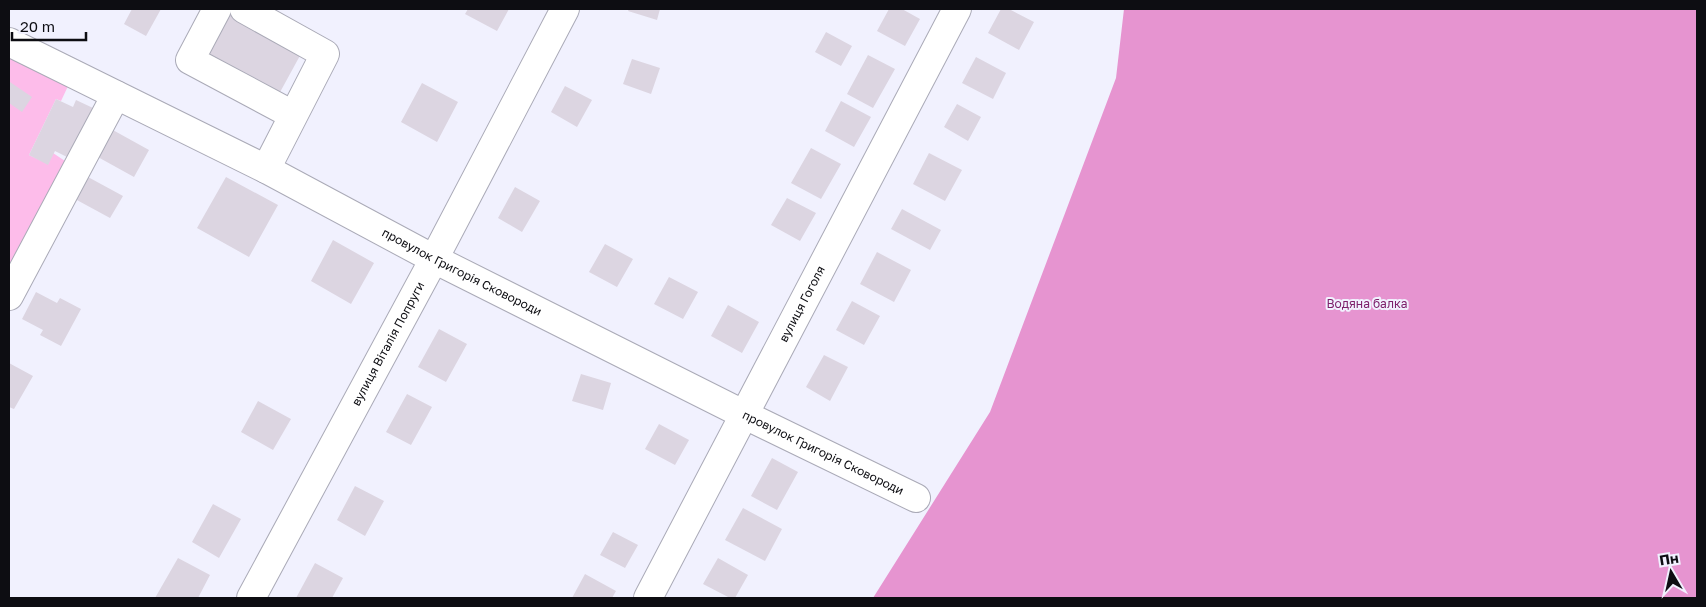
<svg xmlns="http://www.w3.org/2000/svg" width="1706" height="607" font-family="'Golos Text',sans-serif">
<style>
.green{fill:#fdbcea}
.forest{fill:#e694d0}
.building{fill:#dcd5e1}
.lines{fill:none;stroke-linecap:round;stroke-linejoin:round}
.minor-casing{stroke:#aaaab7;stroke-width:30}
.minor{stroke:#fff;stroke-width:28}
.labels{text-anchor:middle;stroke-width:4;stroke-linejoin:round;paint-order:stroke}
.street-label{font-size:12px;fill:#0d0d12;stroke:#f1f1fe}
.park-label{font-size:12px;fill:#7e206b;stroke:#f1f1fe}
</style>
<rect width="100%" height="100%" fill="#f1f1fe"/>
<path class="green" d="M9,52l60,32 -8,17 -5,-2 -27,56 19,9 5,-11 15,10 -59,114z"/>
<path class="forest" d="M1124,9h573v589h-824l117,-186 126,-334z"/>
<path class="building" d="M132,9h29l-15,27 -22,-12z
M225,9l77,43 -23,42 -78,-43z
M468,9h41l-12,22 -32,-17z
M629,9h31l-3,11 -29,-9z
M889,9h13l18,10 -15,27 -28,-15z
M1001,9h8l25,13 -15,28 -31,-17z
M826,32l26,14 -11,20 -26,-14z
M868,55l27,14 -22,39 -26,-14z
M976,57l30,16 -13,26 -31,-16z
M632,59l28,9 -9,26 -28,-10z
M10,82l22,15 -10,15 -13,-9z
M422,83l36,19 -21,40 -36,-20z
M565,86l27,14 -15,27 -26,-15z
M56,99l17,8 3,-7 17,8 -24,50 -14,-7 -7,14 -19,-10z
M841,101l30,16 -17,30 -29,-16z
M957,104l24,13 -13,24 -24,-14z
M111,129l38,21 -15,27 -38,-21z
M811,148l30,16 -20,35 -30,-16z
M929,153l33,17 -17,31 -32,-17z
M88,177l35,19 -13,22 -35,-19z
M226,177l52,28 -29,52 -52,-29z
M515,187l25,14 -18,31 -24,-14z
M787,198l29,15 -16,28 -29,-16z
M902,209l39,21 -11,20 -39,-21z
M333,240l41,23 -23,41 -40,-23z
M605,244l28,15 -16,28 -28,-15z
M877,252l34,18 -17,32 -34,-18z
M669,277l29,15 -15,27 -29,-15z
M36,292l21,11 3,-5 21,11 -20,37 -21,-11 3,-5 -21,-11z
M852,301l28,15 -16,29 -28,-15z
M728,305l31,17 -17,31 -31,-17z
M439,329l28,15 -21,38 -28,-15z
M824,355l24,12 -18,34 -24,-14z
M9,363l24,13 -19,33 -5,-2z
M581,374l30,9 -8,27 -31,-9z
M407,394l25,13 -21,38 -25,-13z
M258,401l33,18 -18,31 -32,-18z
M659,424l30,16 -14,25 -30,-16z
M772,458l26,14 -21,38 -26,-14z
M355,486l29,15 -19,35 -28,-16z
M213,504l28,15 -22,39 -27,-16z
M743,508l39,21 -17,32 -40,-21z
M613,532l25,13 -13,23 -25,-13z
M178,558l32,17 -12,23h-43z
M718,558l30,17 -13,23h-5l-27,-14z
M315,563l28,15 -11,20h-36z
M585,574l31,17 -4,7h-40z"/>
<g class="lines">
<g class="minor-casing">
<g id="minor">
<path d="M217,9l-27,51 103,55"/>
<path d="M244,9l81,45 -59,115"/>
<path id="s1" d="M9,42l257,127 168,90 311,156 171,83"/>
<path d="M9,296l107,-201"/>
<path id="s2" d="M251,598l183,-339 131,-250"/>
<path id="s3" d="M648,598l309,-589"/>
</g>
</g>
<use href="#minor" class="minor"/>
</g>
<g class="labels">
<g class="street-label">
<text dy="4" stroke="none"><textPath href="#s1" startOffset="508">провулок Григорія Сковороди</textPath></text>
<text dy="4" stroke="none"><textPath href="#s3" startOffset="332">вулиця Гоголя</textPath></text>
<text dy="4" stroke="none"><textPath href="#s2" startOffset="289">вулиця Віталія Попруги</textPath></text>
<text dy="4" stroke="none"><textPath href="#s1" startOffset="912">провулок Григорія Сковороди</textPath></text>
</g>
<g class="park-label">
<text x="1367" y="308">Водяна балка</text>
</g>
</g>
<rect width="1706" height="607" fill="none" stroke="#0d0d12" stroke-width="20"/>
<g transform="translate(1671 572) rotate(351)" stroke="#f1f1fe" stroke-width="4" paint-order="stroke">
<path d="M0-4L9 19L0 12L-9 19Z" fill="#0d0d12"/>
<text y="-8" font-size="14" font-weight="bold" text-anchor="middle" fill="#0d0d12">Пн</text>
</g>
<path d="M12 32v8h74v-8" fill="none" stroke="#0d0d12" stroke-width="2.5"/>
<text x="20" y="32" font-size="15" fill="#0d0d12" stroke="#f1f1fe" stroke-width="4" paint-order="stroke">20 m</text>
</svg>
